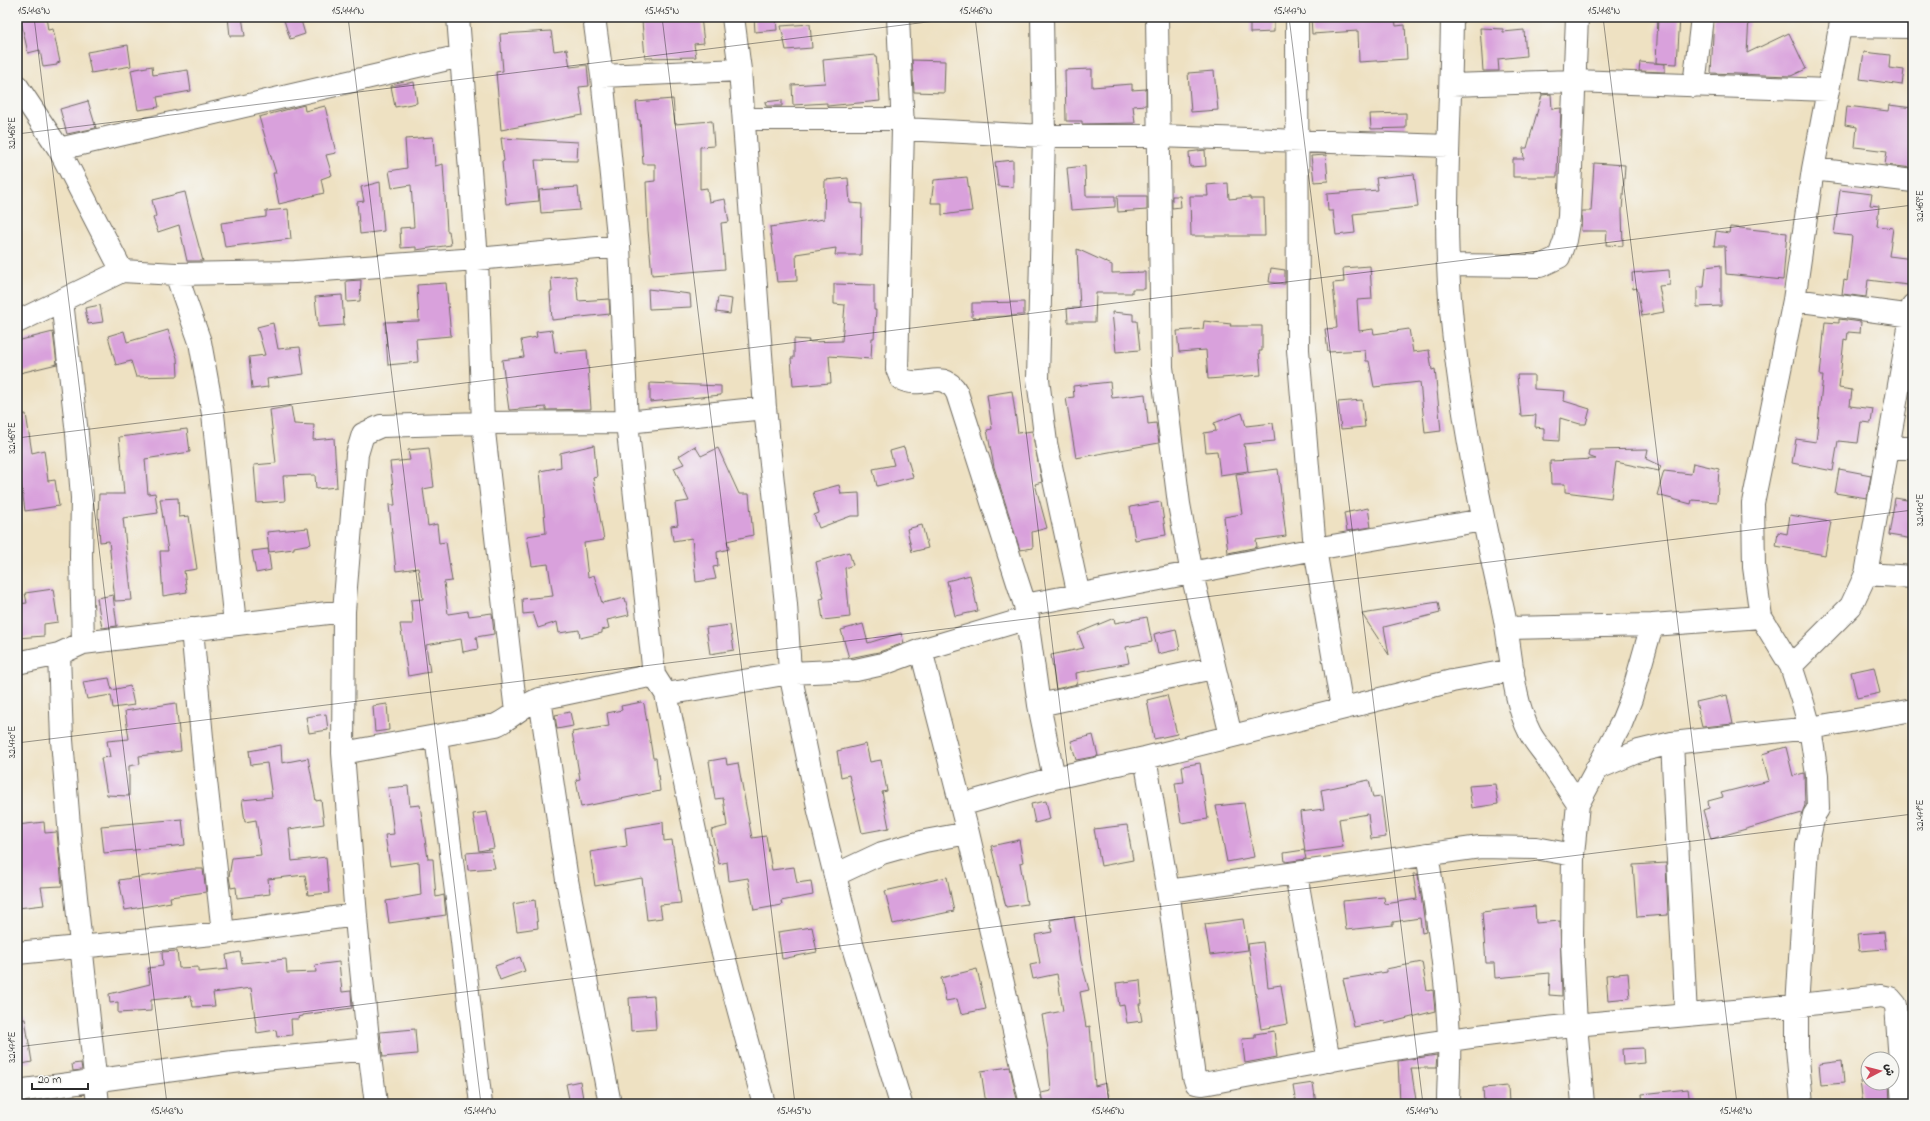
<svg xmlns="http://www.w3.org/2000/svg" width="1930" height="1121" font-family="'Indie Flower','Playpen Sans Arabic',sans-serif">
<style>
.building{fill:#d9a1dc}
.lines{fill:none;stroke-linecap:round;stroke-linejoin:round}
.minor-casing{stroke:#6f6b60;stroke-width:24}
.minor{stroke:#fff;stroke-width:22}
.ticks{fill:none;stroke:#2b2b2b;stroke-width:1;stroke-opacity:0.45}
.neatline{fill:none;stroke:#2b2b2b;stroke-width:1.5}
.ticks-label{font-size:10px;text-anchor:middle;fill:#2b2b2b}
</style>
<rect width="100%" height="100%" fill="#f6f6f2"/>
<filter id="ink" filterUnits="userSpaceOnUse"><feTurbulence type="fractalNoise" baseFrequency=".025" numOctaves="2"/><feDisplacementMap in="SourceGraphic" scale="8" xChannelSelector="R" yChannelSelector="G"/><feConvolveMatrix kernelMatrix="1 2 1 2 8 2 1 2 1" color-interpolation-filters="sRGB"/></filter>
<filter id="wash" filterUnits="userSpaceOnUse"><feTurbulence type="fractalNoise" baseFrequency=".012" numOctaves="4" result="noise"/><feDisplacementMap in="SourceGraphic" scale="16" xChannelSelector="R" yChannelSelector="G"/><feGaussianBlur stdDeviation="0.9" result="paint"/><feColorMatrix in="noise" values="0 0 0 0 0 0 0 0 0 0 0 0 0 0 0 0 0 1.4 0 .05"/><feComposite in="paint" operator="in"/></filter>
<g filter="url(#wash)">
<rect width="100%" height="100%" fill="#eee1c2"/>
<g id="blocks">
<path class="building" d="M20,17h26l2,13 5,-1 7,33 -3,1v2l-14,2 -3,-17 -12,3z
M228,17h14l3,19h-15z
M283,17h17l5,17 -15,5z
M678,17h23l3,26 -10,1 2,13 -51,1 -3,-37z
M754,17h22l1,13 -22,2z
M1250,17h24v15l-24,1z
M1311,17h84l1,9 9,-1 2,34 -48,3 -1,-31 -46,3z
M1658,17h22l-3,47 -21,-1z
M1714,17h35l-2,36 42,-20 17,36 -15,7 -80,-3z
M810,24l2,24 -26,2 -5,-24z
M1480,28l23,1v3l21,-2 2,26 -28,3 1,12h-16z
M551,31l3,20 13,-2 3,18 17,-2 2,21 -10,1 4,28 -82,15 -5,-58 7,-1 -3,-37z
M128,45l3,21 -40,7 -4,-21z
M1864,52l26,3 -1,13 15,2 -2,15 -42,-6z
M876,55l4,46 -53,5v-3l-34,2 -1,-20 33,-2 -2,-23z
M912,60l33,1 -1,32 -30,-1z
M1640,62l25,2v8l-26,-1z
M152,66l1,9 35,-5 3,21 -34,6 2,10 -21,3 -7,-40z
M1092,69v18l40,-3v6l14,-1v16l-13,1 2,17 -53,1v-3h-16l-1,-51z
M1214,71l4,39 -27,2 -3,-39z
M414,82l3,21 -22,4 -4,-21z
M1551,94l1,15 9,-1 -1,31h-2l-1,38h-44v-18h11l-1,-11h4l15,-53z
M673,99l2,25 37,-3 2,25 -14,1v42l7,-1 2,14 16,-3 4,23 -8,1 4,46 -73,6 -4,-45 -2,-48 9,-1v-17h-12l-3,-44h-2l-2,-18z
M782,100v6h-16l-1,-4z
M88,101l8,27 -29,6 -7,-25z
M304,105l1,6 20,-5 11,47 -10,2 6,20 -11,4 3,14 -45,11 -6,-31h3l-17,-56z
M1889,105l24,3v60l-28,-3 2,-14 -32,-4 2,-20 -12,-2 2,-19 41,5z
M1406,113v15l-35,1 -1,-15z
M433,137l2,29 8,-2 4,67h2l2,14 -35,5v-3l-15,1 -1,-20 14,-1 -3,-42 -19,3 -3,-17 18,-3 -2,-29z
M501,138l77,4 -1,19 -42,-1 4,41 -33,3 -4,-42 2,-1z
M1205,150l1,16 -16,1 -1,-15z
M1326,155l2,26 -14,1 -3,-26z
M1013,160v27l-15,-1 -3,-24z
M1594,163l31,2 -3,46 1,35 -17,-1 1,-14h-26l1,-20h9z
M1085,166l1,30h29v11l-44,3 -4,-42z
M1414,174l4,33 -65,7 2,19 -19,2 -3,-24h-5l-1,-17 51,-4 -2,-12z
M967,177l5,34 -30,4v-12h-11l3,-23z
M848,178l2,25 12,1 -1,51h-26l1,-7 -40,6 1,27 -20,1 -7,-55 54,-8 1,-39z
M380,182l4,49 -24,3 -3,-32 7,-1 -3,-14z
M1228,183l1,16 21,-2v2h14l1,37h-74l-1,-40h18l-1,-11z
M578,187l2,23 -39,3 -2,-23z
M1840,190l32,4 -2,11 9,1 -2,20 16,2 -4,28 24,3v20h-4l-1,6 -40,-5 -2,17 -24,-3 2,-14 3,1 5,-45 -18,-2z
M185,192l5,21 13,48h-16l-8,-36 -21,7 -5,-14 3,-2 -4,-16z
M1117,196h30v14l-29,2z
M1172,196h8l1,11 -9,1z
M288,209l3,30 -66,8 -4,-24 45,-6v-6z
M1730,227l57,6 -4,47 -57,-6 -1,-28h-11l2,-15 13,2z
M1077,249l35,16v8l33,-1v17h-13v4h-36l-1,29h-27l-1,-14h13z
M1721,265v41l-24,1v-20h7l2,-20z
M1370,266l2,33 -15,1 2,31 14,-2 1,5 35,-5 4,23 16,-2 3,20 3,-1 6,62 -16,2 -5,-51 -46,5 -5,-26h-3l-1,-11 -37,2 -3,-23 12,-1 -4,-45 11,-1 -1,-14z
M1271,268l14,2v14l-16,-2z
M1669,270l1,15 -11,1 5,26 -22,4 -5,-28 -4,1 -1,-16z
M576,276l2,25 31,-2 1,15 -58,6 -2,-28h2l-1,-14z
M361,280l-1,21 -13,1 -1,-21z
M446,283l5,53 -35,3 2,23 -30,3 -3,-43 34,-1 -2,-36z
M834,284l40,1v25h2l-2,28h-2l-1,21 -42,-3 2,27 -38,3 -2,-28h3v-19l15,1 -1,2 34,-1 3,-36 -11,-1z
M648,289l42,5 1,13 -42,2z
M342,295l2,30 -26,2 -3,-30z
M718,297l14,2 -2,15 -14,-2z
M1024,302v13l-52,3v-15z
M100,305l3,17 -15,2 -3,-16z
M1112,312l21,2v7h4l3,29 -24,2z
M1839,319l22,3 -1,11 -12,-1 -1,8 -3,-1 -5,49 13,2 -2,16 23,3 -2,14 -10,-1 -3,21 -20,-2 -5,30 -41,-8 4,-24 20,3 7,-66h-3l5,-54 14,1z
M1204,321l27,3 -1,2h32v25h-3l2,24 -53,4 -2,-29 -27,2 -2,-21 26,-2z
M273,323l5,26 22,-2 4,27 -37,5 1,8 -16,2 -3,-32 16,-2 -8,-28z
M168,330l9,28 1,18 -42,1 -5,-16 -15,4 -8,-29 16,-5 3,11z
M552,330l3,23 32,-3 4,59 -45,1v-3l-37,3 -7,-50 22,-3 -3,-17 16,-3 -1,-5z
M53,332l4,32 -37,9 -3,-12v-20z
M1517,375h17v14l31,2 -1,10 26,8 -4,15h-6l-20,-6 -1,23 -15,-1v-12l-9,-1 1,-12 -15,1z
M1110,382l2,16 33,-4 3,30 8,-1 3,20 -83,15 -10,-60 8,-1 -1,-11z
M650,383l71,3v9l-71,7z
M1012,391l6,42 14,-2 10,51 -7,2 12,44 -15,4 1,16 -13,2 -26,-83 -7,-37 5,-1 -5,-34z
M1362,400l3,27 -24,2 -3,-27z
M291,406l3,18 20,1 -1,15 21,-2 3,49 -21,2 -1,-14 -32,1 2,25 -28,2 -3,-38 22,-2 -6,-53z
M1242,413l4,13 27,-3 2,18 -31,3 4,27 -28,4 -3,-24 -11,1 -2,-19 12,-2 -2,-8z
M26,414l6,39 12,-3 4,31 7,-1 4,26 -34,5 -6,-43 -2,1v-54z
M187,429l3,23 -45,7 3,35 7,-1 3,20 -35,5 9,82 -17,1 -6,-60 -9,1 -2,-27 1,-21h25l-5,-57z
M594,445l3,32 -4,1 11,62 -20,3 4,34 6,-2 8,28 23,-5 4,17 -22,5 2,8 -7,2v3l-22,5 -1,-8 -20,3 -2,-11 -19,6 -5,-15 -10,1 -1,-15 31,-3 -5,-32 -16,2 -5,-30 19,-3 -6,-62 21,-4 -1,-14z
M695,446l6,10 17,-8 21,46h10l4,41 -26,6 2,8 -12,3 1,14 -5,1 3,12 -20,3 -4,-44 -19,3 -2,-15 7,-1 -3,-22 14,-2 -15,-33 10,-4 -5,-8z
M904,447l9,30 -36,9 -4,-17 21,-4 -4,-14z
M429,448l5,39 -11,2 5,37 9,-2 2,19 7,-1 6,39 -8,1 4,32 20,-3 1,5 23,-3 2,21 -18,3 2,12 -15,3 -2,-13 -35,6 4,27 -22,4 -8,-52h13l-2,-24 12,-1 -5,-31 -22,3 -7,-66h6l-5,-43 20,-2 -2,-10z
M1648,449l-2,10 15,7 -2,5 -43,-9 -5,36 -46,-6v-8h-14l-1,-23 46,-2 -8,-3 1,-6z
M1693,463l26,6 -2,33 -25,-2 -1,4 -34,-9 7,-24 27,3z
M1278,469l8,67 -30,4 1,7 -29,6 -4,-36 18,-3 -6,-40z
M1839,469l32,6 -4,23 -32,-5z
M839,485l2,9 18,-1 1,23h-9l-32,12 -5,-13 5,-2 -6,-21z
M178,498l1,19 10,-1 8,53 -13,2 3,21 -24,4 -3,-45h8l-8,-52z
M1895,498l18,3v38l-24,-4z
M1161,502l5,33 -31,5 -5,-33z
M1368,508l3,19 -24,4 -3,-18z
M1790,515l41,7 -6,33 -49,-9 2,-14 9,2z
M922,525l6,23 -16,4 -5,-23z
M308,528l3,16 -17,3v2l-25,3 -2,-20z
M268,549l3,21 -15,3 -4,-22z
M849,552l4,13 -8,3 5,49 -27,3 -3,-21 4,-1 -8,-36z
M970,575l8,36 -23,5 -8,-35z
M53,589l5,33 -14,2v12l-27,2v-34l10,-1 -2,-10z
M113,595l4,31 -15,2 -5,-30z
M1438,602l2,11 -56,14 5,28 -27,-41z
M1147,617l5,25 -26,5 3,16 -53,10 1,11 -21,5 -5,-34 33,-7 -6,-15 36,-15 1,5z
M863,624l5,19 33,-10 3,10 -25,9 -30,6 -8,-28z
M730,625l4,25 -24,4 -4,-26z
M1176,629l4,20 -22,5 -4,-20z
M1874,667l6,26 -23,5 -6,-26z
M109,678l3,12 18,-4 4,19 -21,3 -2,-13 -24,4 -4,-17z
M1167,695l10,39 -23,5 -7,-39z
M1727,695l6,29 -31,3 -6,-25z
M642,702l2,2 9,54h3l4,33 -79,16 -5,-27 4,-1 -8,-47 37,-6 -2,-13 15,-3 -1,-4z
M176,703l5,48 -42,5 1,8 -11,2v30l-22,-1 -6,-37 9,-1 -3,-16 22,-2 -4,-28z
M387,704l2,26 -14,2 -2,-26z
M570,712l3,14 -16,3 -2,-14z
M326,714l2,16 -19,3 -3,-16z
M1093,735l5,21 -22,4 -5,-19z
M866,744l4,18 11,-2 6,31 -5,1 7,36 -27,5 -13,-58 -8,2 -4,-26z
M281,745l1,18 26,-5 8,43 5,-1 3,24 -35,5 3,32 34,-4 3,36 -21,2 -3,-20 -37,4 2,15 -33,4 -1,-11 -5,1 -2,-11 3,-19 29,-3 -5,-35 -11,2 -3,-22 30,-3 -5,-34 -16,2 -2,-14z
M1786,747l7,29 11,-3 1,32 -3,8 -91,26 -8,-29 6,-2 -1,-7 15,-4 -2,-4 48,-12 -7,-27z
M726,758l1,7 11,-2 14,75 14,-2 6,34 22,-3 3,16 14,-2 2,14 -32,6 1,4 -28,5 -6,-32 -19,3 -2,-19 -8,2 -8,-34 16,-4 -4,-28 -8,1 -6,-38z
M1200,763l8,56 -27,4 -6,-40 9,-1 -2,-16z
M1369,780l4,18 8,-1 5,40 -15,2 -3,-25 -29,5 4,28 -38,5 -5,-40 24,-3 -3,-19z
M1495,784l3,20 -26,4 -3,-22z
M408,786l2,20 10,-1 8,54h5l3,38 8,-2 2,20 -57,8 -3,-22 35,-6 -2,-33 -29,4 -5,-31 9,-1 -6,-46z
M1046,801l4,18 -15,4 -4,-19z
M1244,803l10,54 -27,5 -11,-56z
M487,812l7,36 -15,3 -6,-37z
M182,819l3,26 -81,8 -3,-27z
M44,822l1,11 12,-1 5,54 -21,1 3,18 -26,3 -1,-83z
M663,822l1,19 8,-1 9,63 -21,2 2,13 -15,2 -5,-42 -47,8 -5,-34 37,-6 -2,-18z
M1127,825l6,35 -32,6 -7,-37z
M1019,840l4,22 -3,1 7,41 -21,3 -15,-61z
M1304,850l2,9 -21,3 -1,-9z
M491,851l4,17 -27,2 -2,-17z
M1666,863l2,52 -31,2 -4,-52z
M192,869h11l3,23 -36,5 1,5 -46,8 -6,-30z
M1413,874h5l8,58 -4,1 -2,-15 -27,4v3l-47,5 -3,-29 41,-4 1,7 32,-5z
M947,877l7,34 -61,13 -8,-33z
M535,900l3,28 -21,3 -4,-27z
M1535,906l1,17 24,-2 2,75 -13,-1 1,-22 -55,5 -1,-15h-8l-4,-51z
M1074,916l7,45 8,29 -9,2 6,35 4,-1 5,60 11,-3 4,18 -15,3h-52l-2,-11 10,-2 -3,-42 -6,-34 21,-4 -6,-37 -24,5 -3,-14 10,-2 -5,-28 17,-3 -2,-12z
M1243,919l5,31 -38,5 -5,-31z
M812,927l5,25 -35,7 -4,-27z
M1884,932l2,17 -27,2 -2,-17z
M1263,942l5,45 13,-2 6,39 -26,5 -13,-85z
M177,951l2,17 19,-1v5l30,-3 -2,-14 14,-3 2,11 44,-4 1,14 29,-1 -1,-7 24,-3 3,30 9,-1 1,17 -49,7v1l-5,1 1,2h-8l1,16 -15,2 -1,-7 -19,3 -6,-45 -38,5 2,13 -22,1 -2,-11 -40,4v11l-33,2v-11l-8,1 -1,-9 41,-10 -2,-16 15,-2 -1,-14z
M520,957l5,14 -25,9 -5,-14z
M1422,962l5,29 6,-1 2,21 -50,13 -1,-3 -30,6 -11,-48 43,-7v-3z
M977,969l9,40 -25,5 -4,-15 -11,2 -5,-23z
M1628,973l2,25 -22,2 -2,-25z
M1140,980l2,24h-3l3,17 -15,2 -3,-18 -5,1 -3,-23z
M654,996l2,33 -25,2 -2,-33z
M25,1019l7,43 -15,3v-45z
M415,1029l2,25 -34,3 -3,-25z
M1274,1031l3,26 -32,6 -3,-24 13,-1v-4z
M1643,1048l1,15 -21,2 -1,-16z
M1437,1055l-1,13h-25l5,32 -16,2 -2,-41z
M1842,1061l2,22 -23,2 -2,-21z
M81,1063l1,7 -9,1 -1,-7z
M1010,1067l8,37h-32l-5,-33z
M1868,1079v4h21l1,21h-27l-3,-23z
M580,1081l4,23h-14l-4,-20z
M1313,1083l3,21h-20l-3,-18z
M1508,1086l1,17 -25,1 -1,-16z
M1688,1089l2,15h-47l-1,-10z"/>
</g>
</g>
<g filter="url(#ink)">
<use href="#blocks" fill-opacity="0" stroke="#6f6b60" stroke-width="1"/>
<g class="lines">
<g class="minor-casing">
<path id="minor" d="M458,17l19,242 6,164 33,289
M594,17l8,59 17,170 8,176 27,253 12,19 47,222 51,188
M733,17l7,53 25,338 21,196 4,69 29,138 33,133 49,160
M898,17l5,112 -6,240 4,10c23,11 42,-12 56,14l68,212 14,100 15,73
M1042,17l2,119 -6,243 8,64 33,153
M1157,17l5,350 17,137 13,70 39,162
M1297,17l1,333 17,199 27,159
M1452,17c-1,97 -10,196 -1,293 9,101 30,201 52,300 9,40 8,86 27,123 4,8 11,16 16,23 11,16 21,32 32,48
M1841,26l72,1
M602,76l138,-6
M1451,85l123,-4 254,9
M17,86l42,63 63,122
M1694,86l8,-69
M744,119h159
M903,129l141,7h114l290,10
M59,149l402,-93
M1813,169l100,12
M1448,265l92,1 19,-9 6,-17 4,-23 8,-200
M176,274l24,68 13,72 22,210
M1794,300l119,16
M62,301l15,133 5,64 -1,59 2,86
M17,322l105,-51 54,3 119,-2 182,-13 142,-13
M1887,448h26
M1866,574l47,3
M1025,605l290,-56 168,-29
M1507,628l145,-3 109,-8
M192,629l14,152 17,152
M921,650l47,183 63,271
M59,654l3,86 9,110 27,254
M17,663l42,-9 24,-11 261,-32
M1791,666l60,-60 15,-32 47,-269
M666,694l124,-21 66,-3 27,-6 38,-14 107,-32
M540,699l27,181 43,224
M1039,705l174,-37
M436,737l22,170 23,197
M1672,743l14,272
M343,753l153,-28c16,-7 27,-21 44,-26l114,-24
M1145,758l23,133 26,186 2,6 7,1c82,-15 164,-32 247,-44 143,-21 288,-26 431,-44l9,2 6,7 7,99
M1596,769l43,-18 33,-8 138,-15 103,-18
M961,805l93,-27 91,-20 307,-77 61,-11
M1427,854c10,61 20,123 22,186 1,21 -1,43 -1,64
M1296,874l33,187
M835,875l47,-22 43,-12 43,-8
M1168,891l312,-44 56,1 37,7
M17,953l206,-20 133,-18
M369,1049l7,55
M17,1091l216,-29 136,-13 -12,-120 -14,-176 1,-142 13,-157 6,-20 18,-8 102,-3 144,-1 138,-14
M1583,1104l-7,-79 -4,-83 1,-87 5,-51 43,-80 10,-25 21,-74
M1802,1104l-5,-56v-41l10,-161 7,-31 4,-6 -1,-34 -7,-47 -7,-25 -12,-37 -30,-49 -7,-50 -1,-64 41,-203 19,-131 29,-152"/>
</g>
<use href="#minor" class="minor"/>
</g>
</g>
<path class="ticks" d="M34,17l133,1087M348,17l133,1087M662,17l133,1087M975,17l134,1087M1289,17l134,1087M1603,17l134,1087M17,134l951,-117M17,438l1896,-233M17,743l1896,-233M17,1047l1896,-233"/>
<rect width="1930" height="1121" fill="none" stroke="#f6f6f2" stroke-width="44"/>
<g transform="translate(1880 1071) rotate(83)"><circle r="19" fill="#f6f6f2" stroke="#a5a5a2"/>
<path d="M0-3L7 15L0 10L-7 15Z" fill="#d1495b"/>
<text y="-6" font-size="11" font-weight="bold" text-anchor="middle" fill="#2b2b2b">ش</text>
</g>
<path d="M32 1083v6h56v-6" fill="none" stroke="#2b2b2b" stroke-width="2"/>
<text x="38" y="1083" font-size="12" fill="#2b2b2b" stroke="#f6f6f2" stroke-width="3" paint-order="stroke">20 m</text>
<rect x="22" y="22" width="1886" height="1077" class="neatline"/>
<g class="ticks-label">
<text x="34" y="14">15.443°N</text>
<text x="348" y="14">15.444°N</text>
<text x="662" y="14">15.445°N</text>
<text x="976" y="14">15.446°N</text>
<text x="1290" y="14">15.447°N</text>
<text x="1604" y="14">15.448°N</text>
<text transform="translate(11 133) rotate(-90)" y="4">32.468°E</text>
<text transform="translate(1919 206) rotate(-90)" y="4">32.469°E</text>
<text transform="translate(11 438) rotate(-90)" y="4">32.469°E</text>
<text transform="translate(1919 510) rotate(-90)" y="4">32.470°E</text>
<text transform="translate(11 742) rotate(-90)" y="4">32.470°E</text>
<text transform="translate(1919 815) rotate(-90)" y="4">32.471°E</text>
<text transform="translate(11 1047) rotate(-90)" y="4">32.471°E</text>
<text x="167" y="1114">15.443°N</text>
<text x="480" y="1114">15.444°N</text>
<text x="794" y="1114">15.445°N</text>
<text x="1108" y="1114">15.446°N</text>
<text x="1422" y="1114">15.447°N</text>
<text x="1736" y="1114">15.448°N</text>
</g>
</svg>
